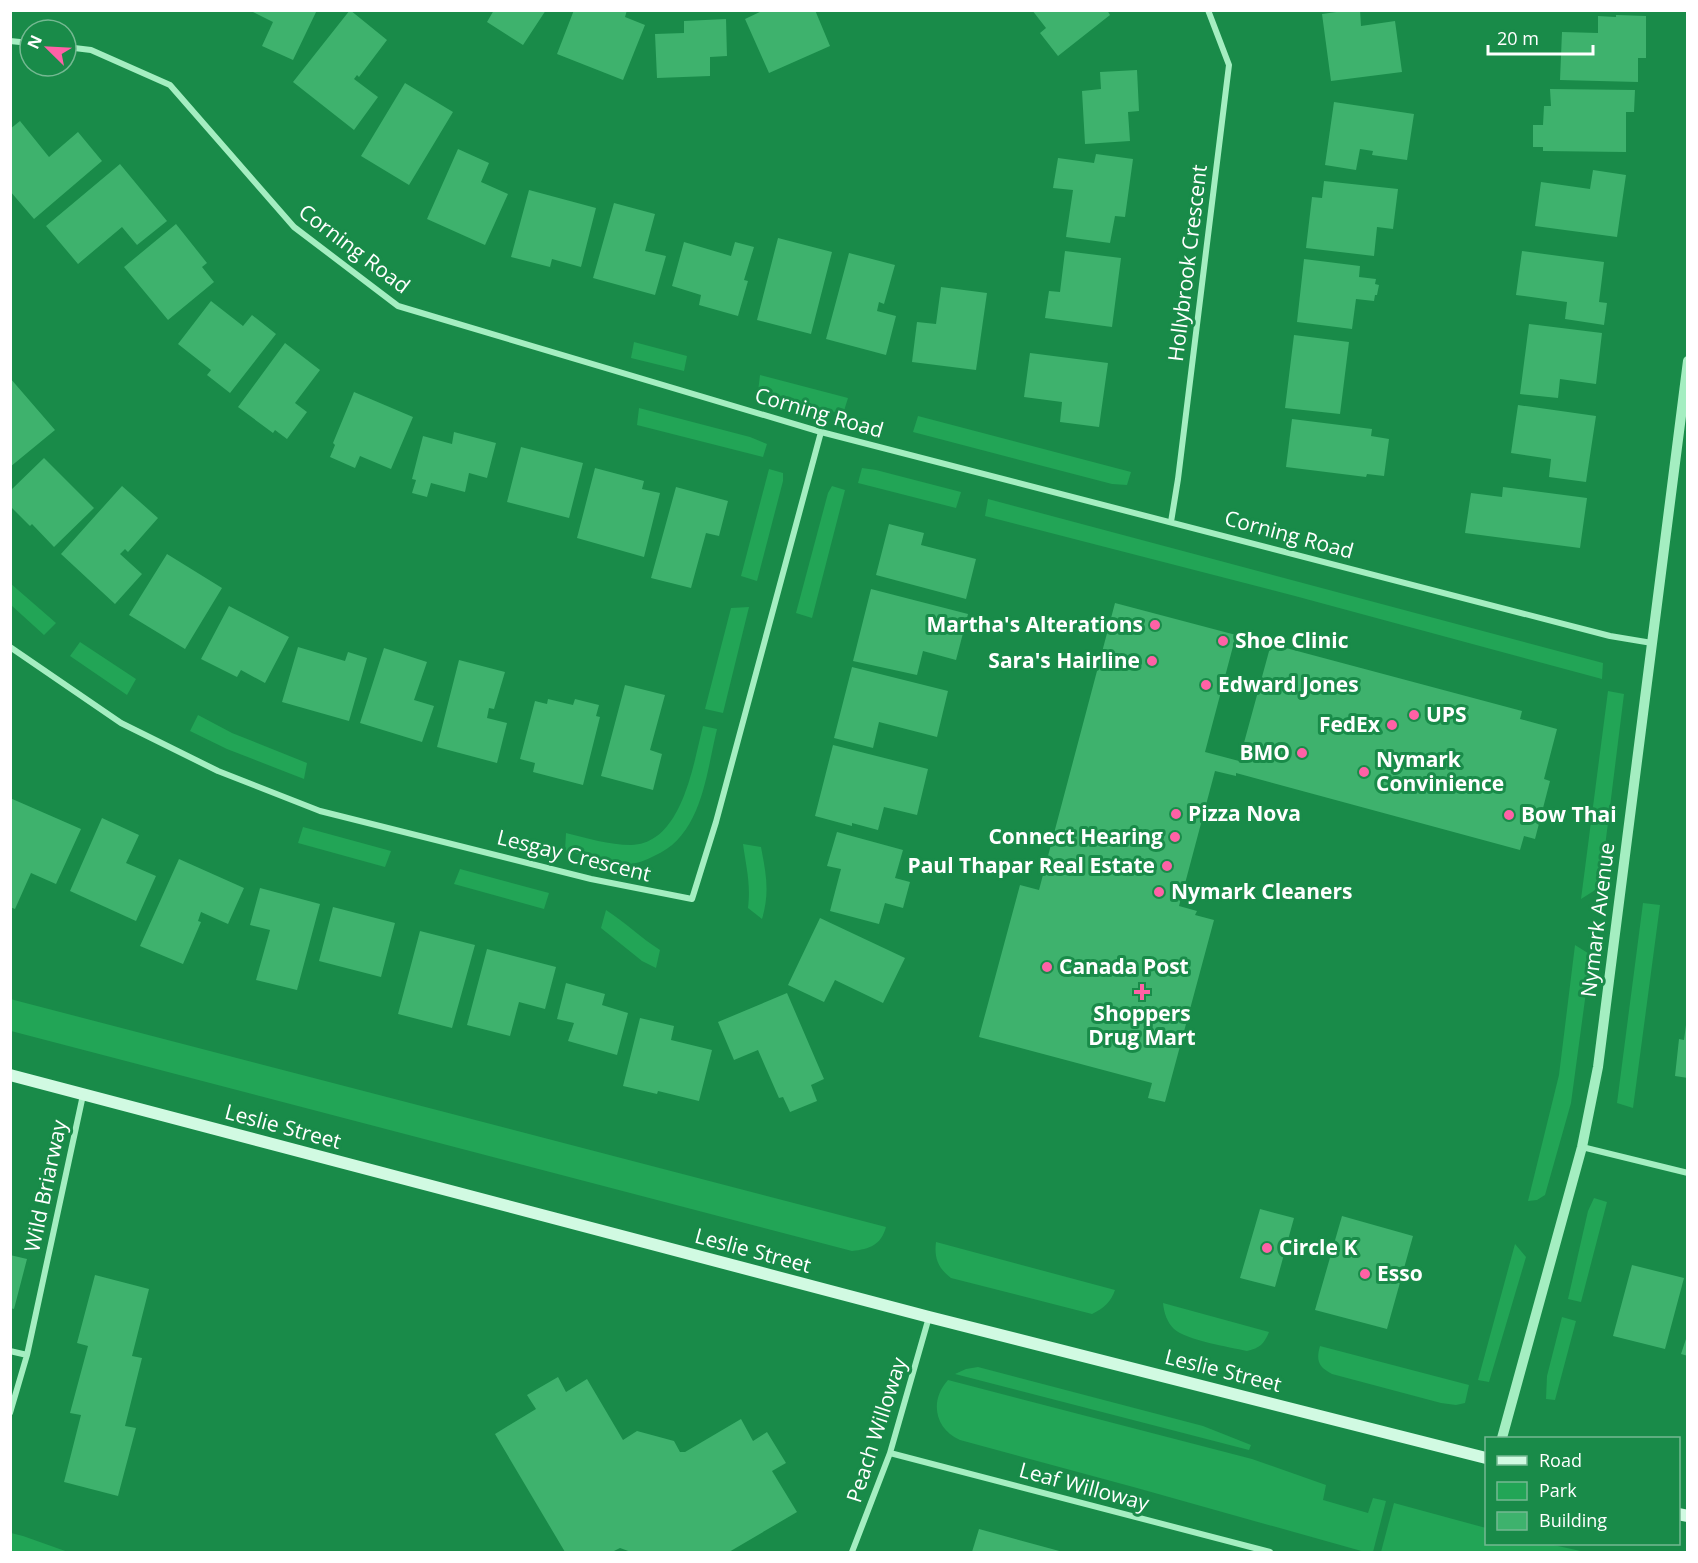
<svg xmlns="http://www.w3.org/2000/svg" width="1698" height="1563" font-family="'Open Sans',sans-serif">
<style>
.green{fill:#22a556}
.building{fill:#3eb26d}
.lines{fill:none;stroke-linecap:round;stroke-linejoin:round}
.minor{stroke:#a4eec1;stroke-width:6}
.tertiary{stroke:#a4eec1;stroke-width:10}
.secondary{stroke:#d1fae2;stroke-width:12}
.poi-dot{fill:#ff61a6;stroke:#198b49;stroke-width:2}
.labels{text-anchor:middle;stroke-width:6;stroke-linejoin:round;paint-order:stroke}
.street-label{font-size:21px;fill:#fff;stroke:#198b49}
.poi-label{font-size:21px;font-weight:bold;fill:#fff;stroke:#198b49;text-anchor:start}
</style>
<rect width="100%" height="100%" fill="#198b49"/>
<path class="green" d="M634,342l53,14 -3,15 -53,-13z
M760,375l88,23 -5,16 -85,-22z
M639,408l111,29 17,7 -4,13 -126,-32z
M918,416l213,56 -4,13 -15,-1 -199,-52z
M862,468l14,2 85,22 -5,16 -98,-25z
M769,469l14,4v8l-26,100 -16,-5z
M832,486l13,4 -33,128 -16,-5 32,-120z
M988,499l615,164 -1,16 -307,-83 -310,-80z
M10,583l46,40 -12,12 -33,-30z
M749,607l-26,106 -18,-4 26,-101z
M80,642l56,37 -9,16 -57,-39z
M1608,691l16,3 -24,193 -19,12z
M198,715l34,18 75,30 -3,16 -77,-30 -37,-18z
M703,726l14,3c-11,45 -15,107 -63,127 -8,4 -17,8 -26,8 -20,1 -44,-9 -63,-14l1,-17c21,5 43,12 65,12 51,-1 62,-80 72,-119z
M303,827l88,24 -6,16 -87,-24z
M743,844l18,3c5,27 9,45 1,72l-14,-11c3,-25 -2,-41 -5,-64z
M460,869l89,24 -5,16 -90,-25z
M1643,903l17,2 -27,203 -16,-5z
M606,910c19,12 35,28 54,40l-4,18 -14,-7 -41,-33z
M1575,945l16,10 -20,148 -26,92 -8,5 -9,1 31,-126z
M11,999l3,1 872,227c-5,18 -16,22 -34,24l-841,-220z
M1594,1198l13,4 -26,100 -13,-3 20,-88z
M936,1242l179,48c-4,12 -11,18 -23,24l-141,-36c-13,-10 -17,-20 -15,-36z
M1515,1244l11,13 -37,125 -11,-2z
M1163,1303l106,29c-5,12 -9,16 -22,19 -18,-4 -61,-11 -73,-22 -7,-7 -10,-16 -11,-26z
M1562,1317l14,4 -21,79 -9,-1 1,-23z
M1320,1346l149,39 -4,18 -9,2 -15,-2 -109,-29c-14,-7 -16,-14 -12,-28z
M978,1367l225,59 48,19 -2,5 -294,-76 11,-5z
M948,1380l304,79 74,26 -3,15 45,13 5,-15 13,3 -13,51h-8l-228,-64 -177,-48c-25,-11 -31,-39 -12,-60z
M1394,1503l92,25v16h63l36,8h-204z
M11,1533l12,3 45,16h-57z"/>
<path class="building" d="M249,10h68l-24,50 -31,-14 11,-24z
M350,10l37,30 -28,37 -2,-2 -3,4 24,18 -24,33 -61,-48z
M494,10h52l-23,35 -36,-23z
M574,10h53l-2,7 20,8 -22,55 -66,-26z
M764,10h51l15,36 -61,27 -24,-54z
M1032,10h75l3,5 -52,41 -18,-23 6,-5z
M1351,10h9l1,16 34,-5 7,51 -71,9 -9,-67z
M1616,15l30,1v42h-8v24l-78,-2 2,-48 36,1v-17l18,1z
M726,19l1,37 -17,1v19l-53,2 -2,-44 29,-1v-12z
M1137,70l2,41 -11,1 2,29 -45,3 -3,-53 19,-2 -1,-17z
M405,83l48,29 -44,73 -48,-29z
M1550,89l85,1 -1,22h-8v40l-83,-1v-4h-10v-22h10l1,-19h7z
M1334,102l80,12 -7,46 -35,-5 1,-4 -13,-2 -4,21 -31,-5z
M20,121l29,36 29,-25 24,29 -68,58 -24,-28v-62z
M458,149l31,14 -8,19 27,12 -23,51 -58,-26z
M1096,154l37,5 -8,58 -10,-1 -5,27 -44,-6 7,-47 -20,-2 5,-30 36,5z
M120,164l47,57 -30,24 -15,-18 -44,37 -32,-38z
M1593,170l33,5 -9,62 -82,-11 6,-44 49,7z
M1324,181l74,8 -5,40 -16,-2 -3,29 -68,-8 6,-51 10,1z
M529,190l67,18 -15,59 -29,-8 -2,8 -39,-10z
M614,203l41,11 -10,37 21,5 -11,39 -62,-17z
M176,224l31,39 -5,4 12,15 -46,38 -44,-53z
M778,238l54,14 -21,82 -54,-14z
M684,242l47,14 4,-14 19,5 -10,33 4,1 -10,35 -39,-11 2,-10 -29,-9z
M1065,251l56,7 -9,69 -67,-9 4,-27 11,1z
M1522,251l82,11 -5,40 8,1 -3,22 -39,-6 2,-17 -51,-7z
M849,253l46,12 -11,39 -5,-2 -2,9 19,5 -10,39 -60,-16z
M1304,259l56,7 -1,11 17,2 -1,5 4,1 -2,10h-2l-1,6 -18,-2 -4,30 -55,-7z
M941,287l46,6 -11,77 -64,-8 5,-40 19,2z
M211,301l32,25 9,-11 24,19 -46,59 -23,-18 4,-5 -33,-26z
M1529,324l73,9 -6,51 -36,-5 -2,19 -38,-4z
M1294,335l55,7 -9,72 -55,-6z
M285,343l35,27 -25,33 12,9 -20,27 -12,-9 -2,3 -35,-26z
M1030,353l78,10 -9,64 -39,-5 2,-20 -38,-5z
M10,378l45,52 -45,37z
M354,392l59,25 -22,52 -31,-13 -5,12 -25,-11 5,-12 -2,-2z
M1518,405l78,11 -10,66 -37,-5 2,-18 -40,-6z
M1292,419l80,10 -1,7 18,3 -5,37 -17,-2 -1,3 -80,-10z
M454,432l42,11 -9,35 -18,-5 -4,19 -34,-9 -4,14 -15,-4 4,-13 -4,-1 11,-43 29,8z
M521,447l62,16 -14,55 -62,-16z
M44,458l50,50 -40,39 -22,-23 -2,2 -20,-20v-15z
M595,468l49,13 -2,8 18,4 -16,64 -67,-19z
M122,486l36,32 -30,34 -3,-3 -5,5 22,20 -27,30 -54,-50z
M676,487l52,14 -9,35 -13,-3 -15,55 -40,-10z
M1503,487l84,11 -7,50 -115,-15 6,-40 31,4z
M889,524l35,9 -3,12 55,14 -10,40 -90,-24z
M167,554l55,34 -37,61 -56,-34z
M871,589l97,25 -12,46 -33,-9 -6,24 -64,-14z
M1115,603l121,32 -31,117 34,9 32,-117 251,67 -2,8 37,10 -13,50 6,2 -15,58 -11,-3 -4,14 -284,-77v3l-21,-5 -36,135 18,5 -2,4 19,5 -49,182 -17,-4 4,-15 -173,-46 41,-152 19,5z
M229,606l60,31 -24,46 -24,-13 -4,7 -36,-18z
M298,647l47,14 3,-9 19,6 -18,63 -67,-19z
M384,648l43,14 -13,38 20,6 -12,36 -62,-19z
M459,660l46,12 -11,37 -5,-1 -2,10 20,5 -10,40 -60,-16z
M852,667l96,24 -11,46 -58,-15 -6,26 -39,-10z
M625,685l40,10 -15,55 12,4 -9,36 -52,-14z
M548,699l25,6 2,-6 24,6 -3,11 4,1 -17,68 -50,-13 2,-9 -15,-4 15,-58 12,3z
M833,745l95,24 -11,46 -33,-8 -6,23 -26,-7v3l-37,-10z
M10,798l71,31 -25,55 -25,-11 -16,36 -5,-2z
M102,818l37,17 -13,28 30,13 -20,45 -66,-30z
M837,832l66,18 -8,28 15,4 -7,26 -18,-5 -6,21 -49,-13 11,-42 -14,-3z
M179,859l65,29 -16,36 -27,-12 -3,9 3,1 -18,42 -43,-18z
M260,888l60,16 -23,86 -41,-10 14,-50 -20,-5z
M333,907l62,16 -14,54 -62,-16z
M820,918l85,40 -22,45 -48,-23 -11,22 -36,-17z
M420,931l55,14 -23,83 -54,-14z
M487,949l69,18 -11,42 -26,-7 -9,34 -43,-11z
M566,983l39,11 -3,11 26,8 -11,42 -49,-14 6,-18 -17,-4z
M787,993l37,86 -13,6 6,16 -27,11 -7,-15 -4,1 -21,-48 -24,10 -16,-38z
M640,1018l34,8 -3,14 41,10 -13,51 -41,-10 -1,3 -34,-8z
M1686,1025h2v53l-13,-2 4,-37 5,1z
M1260,1209l34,9 -19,69 -35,-9z
M1342,1216l71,20 -26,93 -72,-19z
M10,1255l17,4 -13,50 -4,-1z
M1632,1265l52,13 -19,71 -52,-13z
M95,1275l54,14 -17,67 10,2 -17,68 11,2 -18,68 -54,-14 17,-67 -11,-2 18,-67 -11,-3z
M1688,1333v23l-7,-2z
M558,1377l8,15 21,-13 36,61 14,-9 37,10 6,11h5l56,-33 12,22 14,-9 19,31 -14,8 25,41 -68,40h-98l-11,-4 -8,4h-47l-70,-118 41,-25 -9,-14z
M979,1529l84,23h-91z"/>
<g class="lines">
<path class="minor" d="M10,41l20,2
M66,47l25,3 79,35 124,142 104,79 423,126 789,204 42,7
M1171,522l7,-43 51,-414 -21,-55
M10,647l111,76 97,48 102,40 271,68 101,20 24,-77 105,-390
M1582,1147l106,26
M10,1351l17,4
M10,1413l17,-58 56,-260
M890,1453l380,99
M852,1552l38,-99 39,-136"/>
<path class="tertiary" d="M1502,1438l80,-291 16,-80 90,-706"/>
<path class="secondary" d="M10,1075l919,242 557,141
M1678,1514l10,2"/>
</g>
<g class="poi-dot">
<circle cx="1155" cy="625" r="6"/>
<circle cx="1223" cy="641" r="6"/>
<circle cx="1152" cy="661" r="6"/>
<circle cx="1206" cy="685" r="6"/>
<circle cx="1414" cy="715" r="6"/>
<circle cx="1392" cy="725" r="6"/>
<circle cx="1302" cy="753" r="6"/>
<circle cx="1364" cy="772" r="6"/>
<circle cx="1176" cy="814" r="6"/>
<circle cx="1509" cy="815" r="6"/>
<circle cx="1175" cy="837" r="6"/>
<circle cx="1167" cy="866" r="6"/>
<circle cx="1159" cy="892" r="6"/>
<circle cx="1047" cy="967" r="6"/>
<path d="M1139 983h6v6h6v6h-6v6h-6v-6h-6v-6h6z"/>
<circle cx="1267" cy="1248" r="6"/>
<circle cx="1365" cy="1274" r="6"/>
</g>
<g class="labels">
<g class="street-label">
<text transform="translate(354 249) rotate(37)" y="7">Corning Road</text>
<text transform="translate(1188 263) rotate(-83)" y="7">Hollybrook Crescent</text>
<text transform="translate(819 413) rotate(16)" y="7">Corning Road</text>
<text transform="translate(1289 535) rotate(15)" y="7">Corning Road</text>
<text transform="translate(574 856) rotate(14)" y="7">Lesgay Crescent</text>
<text transform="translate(1598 920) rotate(-83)" y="7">Nymark Avenue</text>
<text transform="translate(283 1127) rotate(15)" y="7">Leslie Street</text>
<text transform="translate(46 1186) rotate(-78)" y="7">Wild Briarway</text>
<text transform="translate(753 1251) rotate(15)" y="7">Leslie Street</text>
<text transform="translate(1223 1371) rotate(14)" y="7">Leslie Street</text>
<text transform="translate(877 1430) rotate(-72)" y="7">Peach Willoway</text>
<text transform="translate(1084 1487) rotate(15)" y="7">Leaf Willoway</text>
</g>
<g class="poi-label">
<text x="1143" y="632" text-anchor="end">Martha's Alterations</text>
<text x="1235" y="648">Shoe Clinic</text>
<text x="1140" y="668" text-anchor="end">Sara's Hairline</text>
<text x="1218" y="692">Edward Jones</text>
<text x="1426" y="722">UPS</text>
<text x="1380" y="732" text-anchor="end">FedEx</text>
<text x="1290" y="760" text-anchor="end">BMO</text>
<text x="1376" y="767">Nymark<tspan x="1376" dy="24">Convinience</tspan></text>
<text x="1188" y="821">Pizza Nova</text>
<text x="1521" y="822">Bow Thai</text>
<text x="1163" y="844" text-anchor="end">Connect Hearing</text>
<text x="1155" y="873" text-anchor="end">Paul Thapar Real Estate</text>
<text x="1171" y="899">Nymark Cleaners</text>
<text x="1059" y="974">Canada Post</text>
<text x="1142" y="1021" text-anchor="middle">Shoppers<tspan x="1142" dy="24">Drug Mart</tspan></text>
<text x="1279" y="1255">Circle K</text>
<text x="1377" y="1281">Esso</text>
</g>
</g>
<rect width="1698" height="1563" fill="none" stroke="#ffffff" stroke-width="24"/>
<rect x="1485" y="1437" width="195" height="108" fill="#198b49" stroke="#75b992" stroke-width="1.5"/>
<rect x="1497" y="1456" width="30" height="9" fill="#d1fae2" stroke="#75b992" stroke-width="1.5"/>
<text x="1539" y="1467" font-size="18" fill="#ffffff">Road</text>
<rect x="1497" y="1482" width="30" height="18" fill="#22a556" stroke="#75b992" stroke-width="1.5"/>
<text x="1539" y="1497" font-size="18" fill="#ffffff">Park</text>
<rect x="1497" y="1512" width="30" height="18" fill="#3eb26d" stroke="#75b992" stroke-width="1.5"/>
<text x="1539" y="1527" font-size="18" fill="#ffffff">Building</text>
<g transform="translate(48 48) rotate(294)"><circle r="28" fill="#198b49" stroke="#75b992" stroke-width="1.5"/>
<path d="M0-4.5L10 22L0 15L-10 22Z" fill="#ff61a6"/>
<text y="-9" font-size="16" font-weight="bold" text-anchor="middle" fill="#ffffff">N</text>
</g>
<path d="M1488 45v9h105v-9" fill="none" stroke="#ffffff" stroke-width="3"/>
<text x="1497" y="45" font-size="18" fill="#ffffff" stroke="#198b49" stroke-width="4.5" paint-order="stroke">20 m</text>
</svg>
